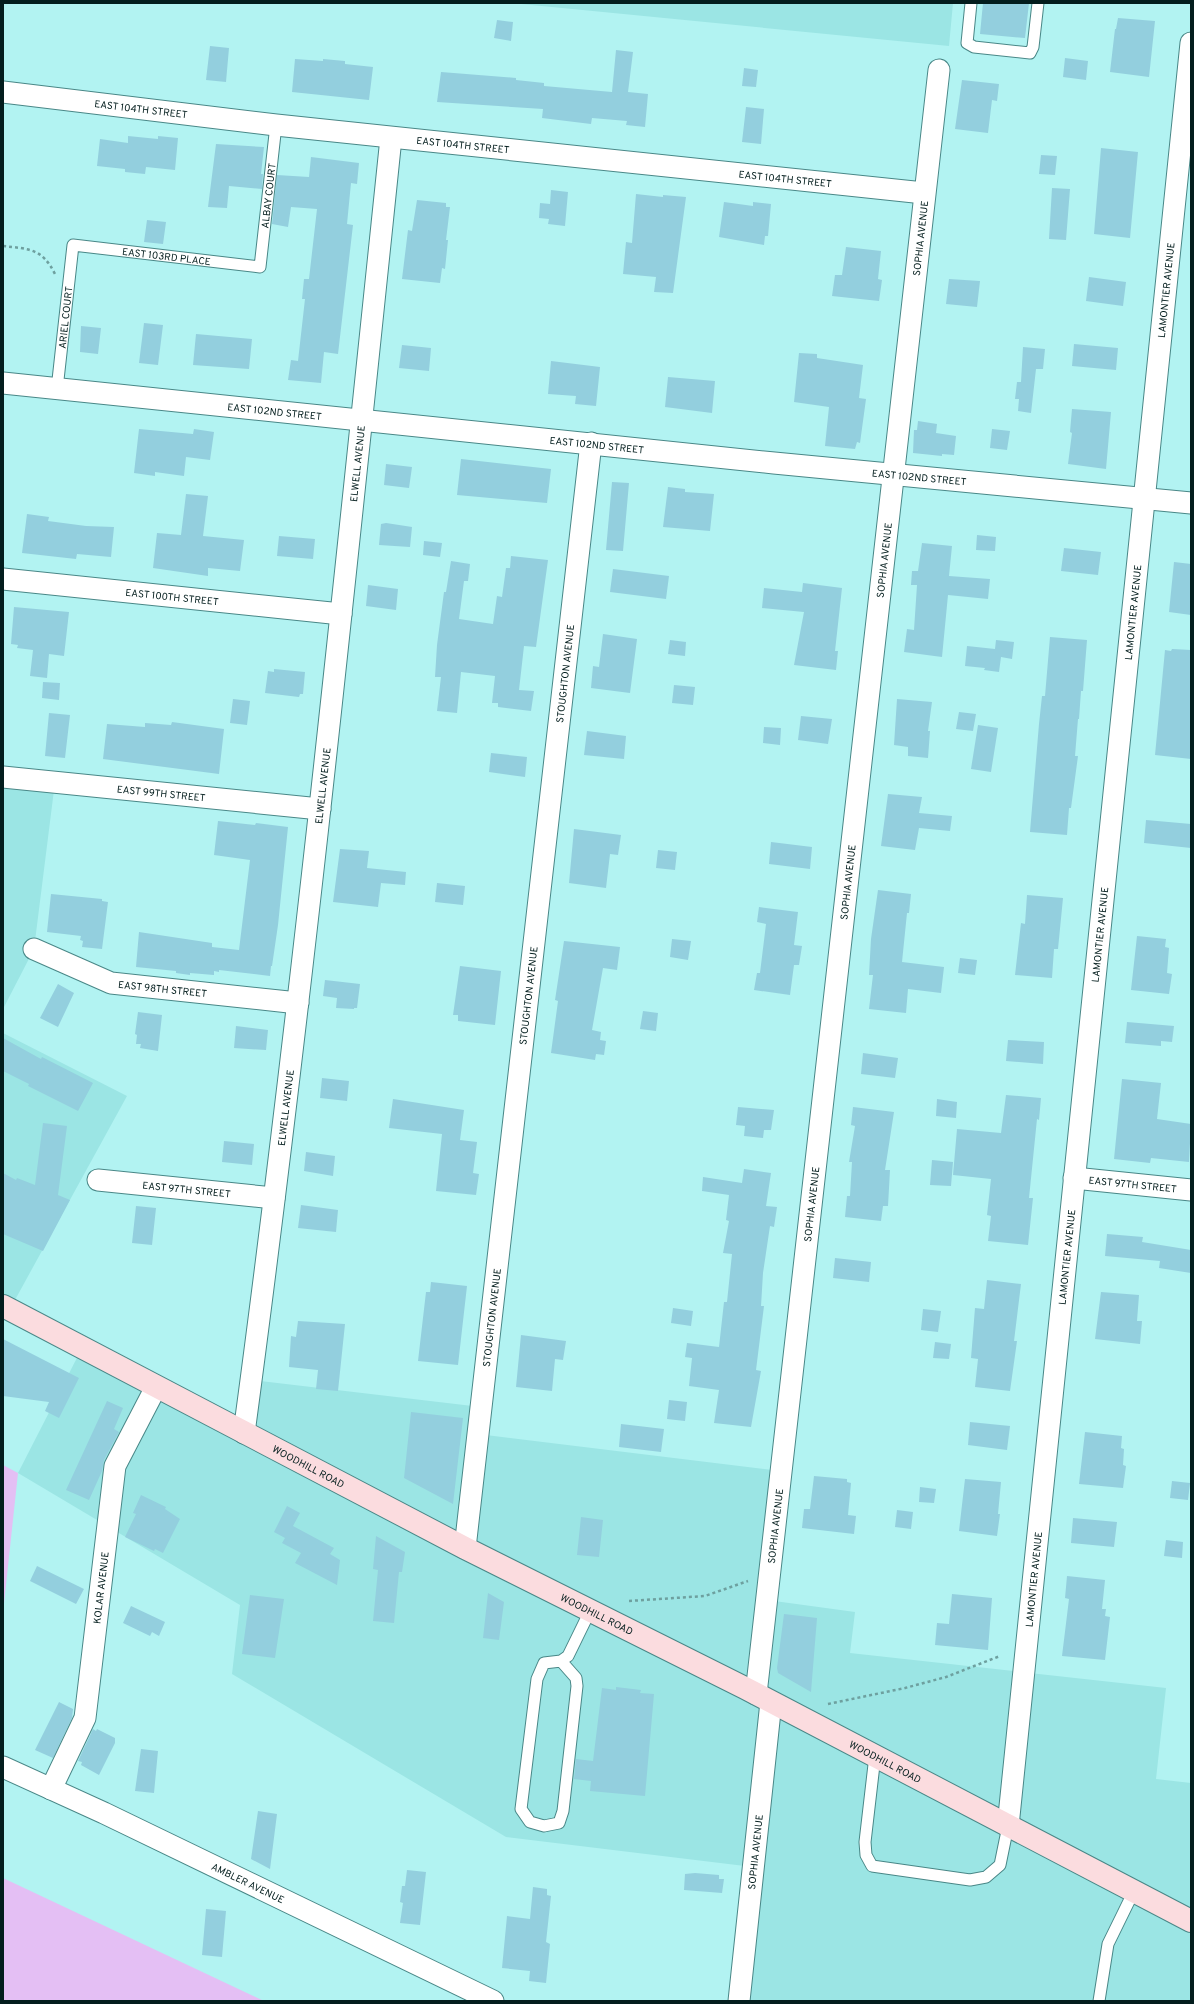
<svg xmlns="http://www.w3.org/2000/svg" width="1194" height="2004" font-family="Overpass,sans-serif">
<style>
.built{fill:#9be5e4}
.green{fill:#e4bff4}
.building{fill:#93cfde}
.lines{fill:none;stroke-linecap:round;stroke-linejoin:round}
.service-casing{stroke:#498787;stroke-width:13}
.minor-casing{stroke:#498787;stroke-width:23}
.secondary-casing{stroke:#498787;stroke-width:24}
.path{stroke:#6ea09f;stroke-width:2.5;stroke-dasharray:3 3;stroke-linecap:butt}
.service{stroke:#fff;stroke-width:11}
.minor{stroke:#fff;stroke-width:21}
.secondary{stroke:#fbdcdf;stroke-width:22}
.labels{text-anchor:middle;stroke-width:3;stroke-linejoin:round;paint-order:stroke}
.street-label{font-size:10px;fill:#031d1d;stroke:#b2f3f2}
</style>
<rect width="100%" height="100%" fill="#b2f3f2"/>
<path class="built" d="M511,3h442l-4,43z
M3,777l52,5 -21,167 -31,60z
M3,1033l124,63 -117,213 -7,-3z
M82,1348l162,85 7,-53 230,27 -3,27 303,37 -14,129 88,12 -5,41 316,35 -10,91 35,4v218h-452l14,-134 -247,-30 -274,-163 8,-69 -222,-132z"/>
<path class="green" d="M3,1465l15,8 -15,140z
M3,1878l261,123h-261z"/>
<path class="building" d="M983,3h46l-4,35 -45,-4z
M1118,18l37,3 -6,56 -39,-5 5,-43h1z
M497,20l16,2 -2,19 -17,-3z
M210,46l19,2 -3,34 -20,-2z
M616,50l17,2 -5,40 20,2 -3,33 -19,-2 1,-4 -35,-3 -1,6 -49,-6 1,-9 -106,-7 4,-30 75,6v2l28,3v3l68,6z
M1065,58l23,3 -2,19 -23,-3z
M295,59l28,2v-2l22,2v3l28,3 -4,33 -77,-8z
M744,68l14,2 -2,17 -14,-1z
M962,80l37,4 -2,17 -5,-1 -4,33 -33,-4z
M746,107l18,2 -3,35 -19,-2z
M128,136l30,3v-3l20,2 -3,32 -29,-3 -1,7 -20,-2v-3l-28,-3 3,-27 28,4z
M216,144l48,3 -3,27h2l-1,15 -33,-3 -2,22 -19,-1z
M1101,148l37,4 -8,86 -36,-4z
M1041,155l16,1 -2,19 -16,-1z
M311,157l48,6 -2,21 -6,-1 -4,41 6,1 -15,129 -14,-2 -3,31 -33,-3 3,-20 7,1 7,-62h-3l2,-20h5l8,-70 -26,-2 -3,20 -16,-3 5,-49 32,2z
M1052,188l18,1 -4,51 -17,-1z
M551,190l17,2 -3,34 -17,-2 1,-5 -10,-1 1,-15 10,1z
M636,194l27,3v-2l23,2 -13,96 -19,-1 2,-15 -33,-3 3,-32 6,1z
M417,200l29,3v4h4l-4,33h2l-3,29 -3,-1 -2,15 -38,-4 6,-49 4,1z
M724,202l29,4v-4l18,2 -3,32h-3l-1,9 -45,-8z
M147,220l19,2 -3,22 -19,-2z
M846,247l35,4 -3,28 4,1 -3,21 -47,-5 3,-21h7z
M1089,277l37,5 -3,24 -37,-5z
M949,279l31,2 -3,26 -31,-3z
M144,323l19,2 -5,40 -19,-2z
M81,326l20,2 -3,26 -18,-2z
M196,334l56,5 -3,30 -56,-4z
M1074,344l44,4 -2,22 -44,-4z
M402,345l29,3 -2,23 -30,-3z
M1023,347l22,2 -2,20h-7l-5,44 -13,-2 1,-12h-4l2,-17h4z
M799,353l18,1v4l46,7 -4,33 7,1 -6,44 -3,-1 -2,7 -30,-3 4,-39 -35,-5z
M551,361l49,6 -4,39 -21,-2 1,-8 -28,-2z
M668,377l47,4 -3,32 -47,-6z
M1072,409l39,3 -5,57 -38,-5 4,-31 -2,-1z
M918,421l19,3 -1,9 20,3 -2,19 -12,-1v2l-29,-3 1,-23h3z
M139,429l54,5 1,-5 20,3 -4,28 -24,-3 -2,19 -29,-4v4l-21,-3z
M992,429l18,2 -3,19 -17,-2z
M461,459l90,10 -4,34 -90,-8z
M386,464l26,3 -3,21 -25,-3z
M612,482l17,1 -6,68 -17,-1z
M668,487l17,2v3l29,2 -4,37 -47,-4z
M186,494l22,2 -5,40 41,4 -4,31 -32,-3v8l-55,-8 4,-35 24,2z
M27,514l22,3 -1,4 38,5 28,1 -3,30 -34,-3 -1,5 -54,-6z
M386,523l26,4 -2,20 -31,-2 2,-21z
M977,535l19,2 -1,14 -19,-1z
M279,536l36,3 -2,20 -36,-3z
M424,541l18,2 -2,14 -17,-2z
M922,543l30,3 -3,30 41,3 -2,20 -40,-4 -6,62 -38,-5 3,-23 7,1 3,-45h-6l1,-14h6z
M1064,548l37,4 -3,23 -37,-4z
M511,556l37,4 -12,87 -12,-1 -5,44 15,1 -3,20 -33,-4v-4h-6l3,-27 -34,-4 -4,41 -20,-2 4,-34h-6l2,-32 7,-53h2l5,-31 19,3 -2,17h-4l-5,38 34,5 4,-28 5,1 4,-29h4z
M1174,562l17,2v51l-22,-3z
M613,569l56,7 -3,23 -56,-7z
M803,583l39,5 -7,63h3l-2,19 -42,-5 10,-53 -42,-4 2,-20 38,4z
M368,585l30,4 -2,21 -30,-4z
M14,607l55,5 -5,44 -15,-2 -2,24 -17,-2 3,-26 -16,-2 1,-3 -7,-1z
M603,634l34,5 -7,54 -39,-5 2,-22 6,1z
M1050,637l37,3 -4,51h-2l-2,28h-1l-3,37h3l-7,52h-2l-2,27 -37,-3 9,-108 3,-28h3z
M670,640l16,2 -1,14 -17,-2z
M996,640l18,2 -2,17 -11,-2 -2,15 -15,-2 1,-2 -20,-2 2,-20 28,3z
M1172,649l19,1v109l-36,-4 10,-105 6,1z
M274,669l31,3 -2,22h-3l-1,3 -34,-4 3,-22 6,1z
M43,682l17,1 -1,17 -17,-2z
M674,685l21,2 -2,18 -21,-2z
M233,699l17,2 -3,24 -17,-2z
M897,699l35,3 -4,29h2l-2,27 -20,-2v-9l-14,-2z
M959,712l17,2 -3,17 -17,-2z
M49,713l21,2 -5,43 -20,-2z
M801,716l31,3 -4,25 -30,-4z
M172,722l52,7 -5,45 -116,-15 4,-35 38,3v-4l26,2z
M978,725l20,3 -7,44 -20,-3z
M764,727l17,1 -1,17 -17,-2z
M587,731l39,5 -2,23 -40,-4z
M491,753l36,4 -2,20 -36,-5z
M888,794l34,3 -3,16 33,3 -2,15 -31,-3 -4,22 -34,-4z
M1146,820l45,4v24l-47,-5z
M218,821l37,4 1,-2 32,4 -10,98 -6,41h-1l-1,10 -51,-6v2l-5,-1v4l-24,-2v2l-14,-2v-2l-40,-4 3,-35 73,11v4l27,3 11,-90 -36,-5z
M574,829l47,6 -3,20 -8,-1 -4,34 -37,-5z
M771,842l41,5 -2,22 -41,-5z
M340,849l29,2 -2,17 39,4 -1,13 -24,-2 -3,24 -45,-5z
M658,850l19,2 -2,18 -19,-2z
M437,883l28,3 -2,19 -28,-3z
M878,890l33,4 -2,19h-2l-5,49 42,5 -3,26 -33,-4 -2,24 -37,-4 4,-34h-4l2,-36z
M51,894l51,5v2l6,1 -6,47 -20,-2 1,-6 -3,-1 1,-4 -34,-4z
M1027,895l36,3 -5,51h-4l-2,29 -37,-3 6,-52 4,1z
M759,907l39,5 -4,33 8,1 -3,19h-5l-4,30 -36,-5 3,-17h3l6,-49 -9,-2z
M1137,936l29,3 -1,8 4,1 -2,25 5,1 -3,20 -38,-4z
M672,939l19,2 -3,19 -18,-3z
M564,941l56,6 -3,23 -14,-2 -11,62 9,2 -1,8 6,1 -2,14 -8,-1 -1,6 -44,-7 7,-52 -3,-1z
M960,958l17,2 -2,15 -17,-2z
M460,966l41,5 -6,54 -37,-4v-6h-5z
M325,980l35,4 -3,24h-3v1l-18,-1 1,-10 -14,-2z
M58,984l16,9 -16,34 -18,-9z
M643,1011l15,2 -2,18 -16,-2z
M138,1012l24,3 -4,36 -18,-3 1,-4h-5l1,-9 -2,-1z
M1127,1022l47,4 -2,16 -11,-1v5l-36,-3z
M236,1026l32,4 -2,20 -32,-2z
M3,1038l38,21 1,-2 51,26 -15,28 -50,-25 1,-2 -26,-13z
M1008,1040l36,2 -1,22 -37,-3z
M863,1053l35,5 -3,20 -34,-4z
M322,1078l27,3 -2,20 -27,-3z
M1122,1079l39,4 -4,36 34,5 -2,38 -38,-4 -1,5 -36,-4z
M1006,1095l35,3 -2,22 -2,-1 -8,79h4l-5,47 -40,-4 3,-25 -4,-1 4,-36 -38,-4 4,-46 44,4z
M393,1099l71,11 -4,30 17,2 -4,31 6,1 -3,21 -40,-4 6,-57 -53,-6z
M937,1099l20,3 -1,16 -20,-2z
M738,1107l36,3 -3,20h-7l-1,8 -19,-2 1,-10 -9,-1z
M853,1107l41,5 -9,58h5l-2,36h-5l-2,15 -36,-4 2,-21h3l2,-34h-3l6,-36 -4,-1z
M43,1123l24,3 -9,69 12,5 -27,51 -40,-17v-61l13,7 1,-2 18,7z
M224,1141l30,3 -2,21 -30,-3z
M306,1152l29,4 -2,20 -29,-5z
M932,1160l21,2 -2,24 -21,-1z
M744,1169l27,4 -5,33 11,1 -3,20 -4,-1 -7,47 -2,33h3l-8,64 5,1 -10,56 -37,-4 5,-33 -30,-4 3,-28 -7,-1 2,-14 32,4 5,-45h3l5,-48 -9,-1 6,-32 -3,-1 3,-25 -27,-4 1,-14 39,6z
M301,1205l37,5 -2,22 -38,-4z
M136,1206l20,2 -4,37 -20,-2z
M1107,1234l36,3 -1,5 49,8v23l-32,-5 1,-7 -55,-5z
M835,1258l36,4 -2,20 -36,-4z
M987,1280l34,4 -7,57h3l-7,50 -35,-4 3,-28 -7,-1 4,-50 9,1z
M431,1282l36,4 -9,79 -40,-4 8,-69h4z
M1101,1292l38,3 -2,26h5l-2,23 -45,-5z
M673,1308l20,3 -2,15 -20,-3z
M923,1309l18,2 -3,21 -17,-2z
M298,1321l47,3 -7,67 -22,-2 2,-19 -29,-3 2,-31 5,1z
M521,1335l45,6 -3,19 -8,-1 -3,32 -36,-4z
M3,1339l76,39 -20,40 -14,-7 4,-9 -46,-6z
M935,1342l16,2 -2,15 -16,-1z
M669,1400l18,2 -2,19 -18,-2z
M107,1401l16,7 -9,21 5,3 -15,28 -2,11 -13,29 -23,-10z
M411,1412l52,6 -10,86 -49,-26z
M970,1422l40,4 -3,24 -39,-5z
M621,1424l43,5 -3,23 -42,-5z
M1085,1432l37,4 -1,12 3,1 -1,16 3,1 -3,22 -44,-4z
M814,1476l33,3v3l4,1 -3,32 8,1 -2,18 -52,-6 2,-19h6z
M965,1479l36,3 -3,32h2l-3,22 -38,-5z
M1172,1481l18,2 -2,17 -18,-2z
M920,1487l16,2 -2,14 -15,-1z
M141,1495l25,12 -1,2 15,10 -17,34 -8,-4 -1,2 -29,-14 11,-23 -3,-1z
M287,1506l13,7 -7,13 41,22 -4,6 10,6 -3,25 -42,-22 6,-10 -19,-10 3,-5 -11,-6z
M897,1510l16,2 -2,17 -16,-2z
M581,1517l22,3 -4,37 -22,-2z
M1073,1518l44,4 -3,25 -43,-4z
M376,1536l29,16 -3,20h-3l-5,51 -21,-2 5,-51 -5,-1z
M1166,1540l17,2 -1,16 -18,-2z
M37,1566l47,23 -8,15 -46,-23z
M1067,1576l38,4 -3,29h4l-1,7 5,1 -5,43 -43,-4 7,-57 -4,-1z
M488,1593l16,9 -5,38 -16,-2z
M952,1594l40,4 -4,52 -53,-5 2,-22 12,1z
M250,1595l34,4 -9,59 -33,-4z
M131,1606l34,16 -6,14 -7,-4 -2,4 -27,-13z
M784,1614l33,4 -6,74 -33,-19 -1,-5z
M616,1687l25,3 -1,3 14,1 -9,102 -55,-5 1,-10 -17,-2 2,-20 17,2 9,-73 14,2z
M59,1702l14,7 -1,9 -19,40 -18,-8z
M93,1729l3,2 1,-2 18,9v5l-16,32 -18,-10 1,-3 -4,-1z
M141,1749l17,2 -4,42 -19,-2z
M258,1811l19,3 -7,55 -19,-10z
M407,1870l19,2 -6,53 -20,-2 3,-20 -3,-1 2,-16h3z
M695,1873l24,2v4h5l-2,14 -38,-3 1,-16z
M533,1887l14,2v6l4,1 -5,46 4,2 -4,39 -17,-2 1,-10 -28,-3 5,-52 23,3z
M206,1909l20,2 -4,46 -20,-2z"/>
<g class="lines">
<g class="service-casing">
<g id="service">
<path d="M971,3l-4,40 7,4 56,6 3,-6 5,-44"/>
<path id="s1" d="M57,389l16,-144 187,22 16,-142"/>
<path d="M561,1661l15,17 1,8 -14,125 -4,12 -15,3 -14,-4 -9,-13 16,-130 7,-16 17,-2 7,-5 22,-45"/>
<path d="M875,1756l-10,86 1,13 6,11 98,14 16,-3 14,-12 8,-39"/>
<path d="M1099,2001l9,-57 26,-53"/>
</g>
</g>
<g class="minor-casing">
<g id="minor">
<path id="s2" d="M3,92l273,33 648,68"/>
<path id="s3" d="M3,383l771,80 417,40"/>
<path id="s4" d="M3,579l338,35"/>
<path id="s5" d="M3,777l317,32"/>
<path id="s6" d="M34,949l77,34 187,20"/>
<path id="s7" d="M1074,1178l117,12"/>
<path id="s8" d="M98,1180l176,18"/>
<path id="s9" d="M244,1433c58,-431 102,-863 147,-1295"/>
<path id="s10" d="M465,1548l126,-1105"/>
<path id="s11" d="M756,1694l183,-1624"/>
<path id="s12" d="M3,1767l101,46 389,188"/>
<path id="s13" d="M51,1789l34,-71 30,-252 41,-79"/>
<path id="s14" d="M1008,1826l183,-1783"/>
<path id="s15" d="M739,2001l32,-299"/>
</g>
</g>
<g class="secondary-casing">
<g id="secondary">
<path id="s16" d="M3,1306l462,242 280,140 446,233"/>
</g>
</g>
<path class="path" d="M3,246c26,3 39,2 52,28
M629,1601l76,-5 43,-15
M828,1704l77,-16 41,-11 54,-21"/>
<use href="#service" class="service"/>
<use href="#minor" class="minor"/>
<use href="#secondary" class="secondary"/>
</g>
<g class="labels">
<g class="street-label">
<text dy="4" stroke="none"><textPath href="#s2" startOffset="139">EAST 104TH STREET</textPath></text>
<text dy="4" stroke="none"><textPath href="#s2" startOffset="463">EAST 104TH STREET</textPath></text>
<text dy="4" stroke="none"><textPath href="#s2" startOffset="787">EAST 104TH STREET</textPath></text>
<text dy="4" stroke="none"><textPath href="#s1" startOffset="405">ALBAY COURT</textPath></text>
<text dy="4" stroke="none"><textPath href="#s11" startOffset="1465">SOPHIA AVENUE</textPath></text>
<text dy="4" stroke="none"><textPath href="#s1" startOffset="239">EAST 103RD PLACE</textPath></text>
<text dy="4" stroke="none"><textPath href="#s14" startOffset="1544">LAMONTIER AVENUE</textPath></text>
<text dy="4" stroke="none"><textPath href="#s1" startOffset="72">ARIEL COURT</textPath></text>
<text dy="4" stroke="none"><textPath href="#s3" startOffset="273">EAST 102ND STREET</textPath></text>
<text dy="4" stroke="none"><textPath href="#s3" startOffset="597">EAST 102ND STREET</textPath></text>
<text dy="4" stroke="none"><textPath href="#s9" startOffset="976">ELWELL AVENUE</textPath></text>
<text dy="4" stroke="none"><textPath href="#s3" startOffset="921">EAST 102ND STREET</textPath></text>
<text dy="4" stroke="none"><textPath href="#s11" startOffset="1141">SOPHIA AVENUE</textPath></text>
<text dy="4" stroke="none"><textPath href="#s4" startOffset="170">EAST 100TH STREET</textPath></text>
<text dy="4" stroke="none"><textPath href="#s14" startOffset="1220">LAMONTIER AVENUE</textPath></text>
<text dy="4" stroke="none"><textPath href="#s10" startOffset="880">STOUGHTON AVENUE</textPath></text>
<text dy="4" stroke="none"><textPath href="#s9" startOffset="652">ELWELL AVENUE</textPath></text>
<text dy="4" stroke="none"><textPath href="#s5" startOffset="159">EAST 99TH STREET</textPath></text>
<text dy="4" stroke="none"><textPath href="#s11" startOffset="817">SOPHIA AVENUE</textPath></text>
<text dy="4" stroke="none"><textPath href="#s14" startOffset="896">LAMONTIER AVENUE</textPath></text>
<text dy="4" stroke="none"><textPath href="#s6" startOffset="136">EAST 98TH STREET</textPath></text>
<text dy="4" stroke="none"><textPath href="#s10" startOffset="556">STOUGHTON AVENUE</textPath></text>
<text dy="4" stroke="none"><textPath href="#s9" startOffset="328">ELWELL AVENUE</textPath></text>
<text dy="4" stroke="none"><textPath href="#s7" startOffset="59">EAST 97TH STREET</textPath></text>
<text dy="4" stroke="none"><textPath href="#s8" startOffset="89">EAST 97TH STREET</textPath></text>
<text dy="4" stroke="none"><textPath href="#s11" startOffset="493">SOPHIA AVENUE</textPath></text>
<text dy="4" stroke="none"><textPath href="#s14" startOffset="572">LAMONTIER AVENUE</textPath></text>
<text dy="4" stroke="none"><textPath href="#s10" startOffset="232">STOUGHTON AVENUE</textPath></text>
<text dy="4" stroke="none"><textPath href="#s16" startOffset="345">WOODHILL ROAD</textPath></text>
<text dy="4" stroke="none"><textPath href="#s11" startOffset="169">SOPHIA AVENUE</textPath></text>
<text dy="4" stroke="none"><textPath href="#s14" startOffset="248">LAMONTIER AVENUE</textPath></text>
<text dy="4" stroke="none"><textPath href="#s13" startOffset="210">KOLAR AVENUE</textPath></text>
<text dy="4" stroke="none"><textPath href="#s16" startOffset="669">WOODHILL ROAD</textPath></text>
<text dy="4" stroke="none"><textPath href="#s16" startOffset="993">WOODHILL ROAD</textPath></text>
<text dy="4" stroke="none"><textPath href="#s15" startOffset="150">SOPHIA AVENUE</textPath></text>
<text dy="4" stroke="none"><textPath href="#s12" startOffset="271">AMBLER AVENUE</textPath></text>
</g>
</g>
<rect width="1194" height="2004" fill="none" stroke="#031d1d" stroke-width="8"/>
</svg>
